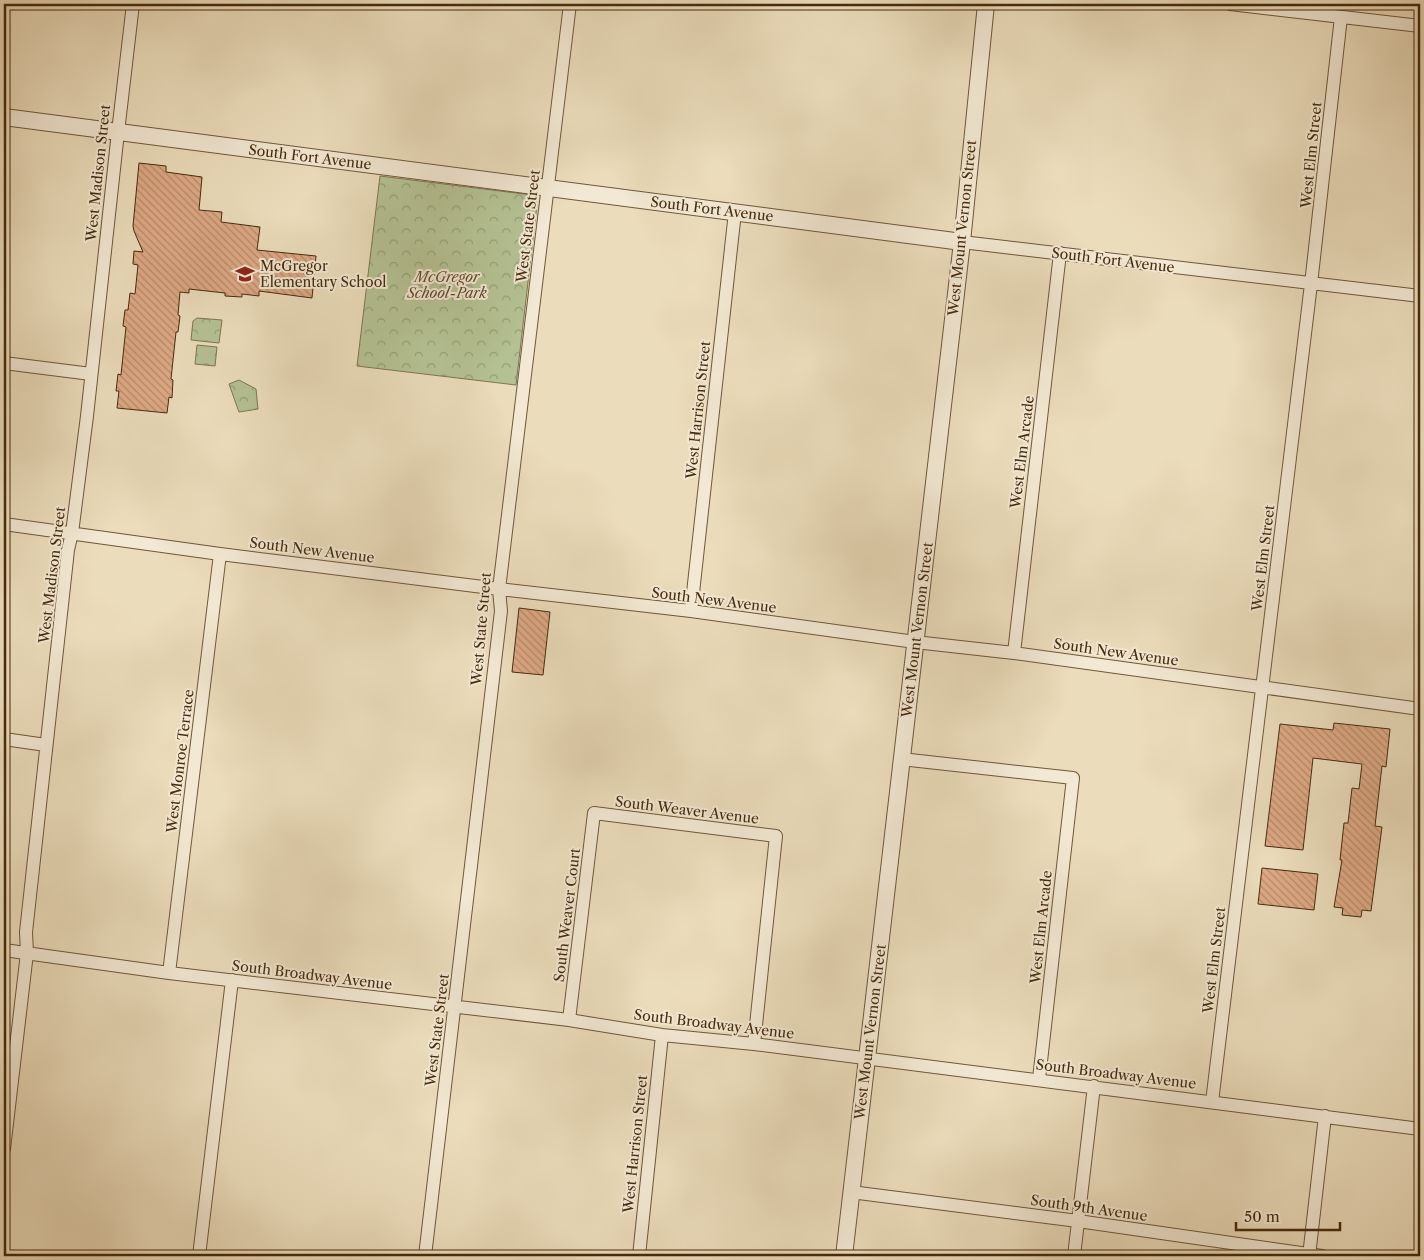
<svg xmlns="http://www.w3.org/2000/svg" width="1424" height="1260" font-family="'Libre Caslon Text',serif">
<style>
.forest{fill:url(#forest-crowns);stroke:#7d7650}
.building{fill:url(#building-back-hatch);stroke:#462b0c}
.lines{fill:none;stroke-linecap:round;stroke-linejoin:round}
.minor-casing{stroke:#6f5738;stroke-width:14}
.tertiary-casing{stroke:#6f5738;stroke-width:18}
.minor{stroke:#f2e8d3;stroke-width:12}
.tertiary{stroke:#f2e8d3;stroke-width:16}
.labels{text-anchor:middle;stroke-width:4;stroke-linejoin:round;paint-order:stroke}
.street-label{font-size:14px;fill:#462b0c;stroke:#f2e8d3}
.poi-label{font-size:14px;fill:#462b0c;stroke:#f2e8d3;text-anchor:start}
.park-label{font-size:14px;font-style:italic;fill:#5c4927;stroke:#f2e8d3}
</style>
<defs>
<pattern id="forest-crowns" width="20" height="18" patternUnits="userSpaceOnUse" patternTransform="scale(1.25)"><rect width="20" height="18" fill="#b4c193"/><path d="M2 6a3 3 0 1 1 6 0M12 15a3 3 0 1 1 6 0" fill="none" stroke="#949d76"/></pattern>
<pattern id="building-back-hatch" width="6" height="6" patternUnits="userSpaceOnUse" patternTransform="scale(1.25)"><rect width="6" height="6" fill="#dea985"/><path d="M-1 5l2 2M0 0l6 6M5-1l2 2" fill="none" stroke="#b68a6b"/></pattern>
</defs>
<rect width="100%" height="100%" fill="#ebdcbb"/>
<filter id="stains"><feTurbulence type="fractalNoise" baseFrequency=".004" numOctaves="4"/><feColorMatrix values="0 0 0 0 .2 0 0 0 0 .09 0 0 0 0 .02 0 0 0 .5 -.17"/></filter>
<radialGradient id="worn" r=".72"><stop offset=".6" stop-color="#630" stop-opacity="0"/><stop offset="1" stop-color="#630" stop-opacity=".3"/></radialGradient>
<path class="forest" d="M380,176l152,19 3,2 2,8 -21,180 -159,-19z
M197,318l25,2 -3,23 -28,-3 2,-19z
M197,345l20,2 -2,19 -20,-2z
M239,380l17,9 2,20 -19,3 -10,-28z"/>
<path class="building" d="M139,163l27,3v6l36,5 -3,33 23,2 -1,10 39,5 -3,23 59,6 -4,42 -53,-7v5l-17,-2v3l-17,-1v-3l-36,-4v4l-9,-1 -2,23 2,1 -2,16h-2l-5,47 2,1 -1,18 -3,-1 -2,16 -50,-5 2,-17h-3l2,-17 3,1 5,-48 -3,-1 2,-16h3l2,-17 5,1 3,-29 -5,-1 1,-13 9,1 -9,-21 -1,-5z
M519,608l31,4 -7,63 -31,-3z
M1334,723l56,6 -4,38 -4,-1 -7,60 7,1 -11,84 -9,-1 -1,7 -19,-2 1,-7 -9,-1 8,-47h-2l4,-37h4l4,-35 7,1 3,-25 -49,-6 -10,92 -38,-4 15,-122 53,6z
M1262,868l56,6 -4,36 -56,-6z"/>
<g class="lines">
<g class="minor-casing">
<path id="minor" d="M1230,4l190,22
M962,242l458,54
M4,363l87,11
M4,524l216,30 279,35 192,22 224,31 99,11 406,56
M691,611l44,-399
M1014,653l46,-400
M4,739l42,6
M901,759l172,19 -34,301
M4,950l165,23 400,47 93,15 92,9 666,85
M169,973l51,-419
M569,1020l25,-207 182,23 -22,208
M1212,1102l99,-818 30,-267
M4,1149l23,-196 -1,-21 42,-382 4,-17 15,-117 31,-284 15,-128
M851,1192l227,29 244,35
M199,1256l33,-276
M425,1256l76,-645 -2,-22 71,-585
M639,1256l23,-221
M1074,1256l20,-170
M1309,1256l16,-140"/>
</g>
<g class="tertiary-casing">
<path id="tertiary" d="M4,117l958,125
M844,1256l118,-1014 24,-238"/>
</g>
<use href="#minor" class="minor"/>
<use href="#tertiary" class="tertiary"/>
</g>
<defs>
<g id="school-bare" transform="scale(1.5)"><path d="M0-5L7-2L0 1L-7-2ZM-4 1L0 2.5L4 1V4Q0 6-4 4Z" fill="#8f2418" stroke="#f2e8d3" stroke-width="2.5" paint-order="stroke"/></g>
</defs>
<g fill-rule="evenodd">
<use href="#school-bare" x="245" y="274"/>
</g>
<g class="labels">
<g class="street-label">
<text transform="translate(1311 155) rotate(-84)" y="5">West Elm Street</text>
<text transform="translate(310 157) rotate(7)" y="5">South Fort Avenue</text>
<text transform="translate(98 173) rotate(-84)" y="5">West Madison Street</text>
<text transform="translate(712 209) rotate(7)" y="5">South Fort Avenue</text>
<text transform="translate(528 226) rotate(-83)" y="5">West State Street</text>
<text transform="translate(962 228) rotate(-84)" y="5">West Mount Vernon Street</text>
<text transform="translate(1113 260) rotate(7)" y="5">South Fort Avenue</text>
<text transform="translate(698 410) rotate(-84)" y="5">West Harrison Street</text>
<text transform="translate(1022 452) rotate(-83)" y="5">West Elm Arcade</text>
<text transform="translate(312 550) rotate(7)" y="5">South New Avenue</text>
<text transform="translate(1263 558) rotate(-83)" y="5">West Elm Street</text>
<text transform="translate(52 575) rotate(-83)" y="5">West Madison Street</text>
<text transform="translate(714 600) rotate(7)" y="5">South New Avenue</text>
<text transform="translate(481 629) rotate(-85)" y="5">West State Street</text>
<text transform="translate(917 630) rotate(-83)" y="5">West Mount Vernon Street</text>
<text transform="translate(1116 652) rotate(8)" y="5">South New Avenue</text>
<text transform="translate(180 761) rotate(-83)" y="5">West Monroe Terrace</text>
<text transform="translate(687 810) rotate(7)" y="5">South Weaver Avenue</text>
<text transform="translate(567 915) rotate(-83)" y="5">South Weaver Court</text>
<text transform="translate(1041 927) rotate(-84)" y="5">West Elm Arcade</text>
<text transform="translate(1214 960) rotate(-83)" y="5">West Elm Street</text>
<text transform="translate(312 975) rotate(7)" y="5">South Broadway Avenue</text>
<text transform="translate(714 1024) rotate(7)" y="5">South Broadway Avenue</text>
<text transform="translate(437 1030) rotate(-83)" y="5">West State Street</text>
<text transform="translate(870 1032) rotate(-83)" y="5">West Mount Vernon Street</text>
<text transform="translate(1116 1074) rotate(7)" y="5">South Broadway Avenue</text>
<text transform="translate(635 1144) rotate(-84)" y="5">West Harrison Street</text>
<text transform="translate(1089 1208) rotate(8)" y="5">South 9th Avenue</text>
</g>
<g class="poi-label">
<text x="260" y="271">McGregor<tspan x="260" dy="16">Elementary School</tspan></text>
</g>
<g class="park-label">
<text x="447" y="282">McGregor<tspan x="447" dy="16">School-Park</tspan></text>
</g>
</g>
<rect width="1424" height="1260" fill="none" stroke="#ebdcbb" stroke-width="20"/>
<rect x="5" y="5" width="1414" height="1250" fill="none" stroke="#462b0c" stroke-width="2.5"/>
<rect x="10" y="10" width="1404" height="1240" fill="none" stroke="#462b0c"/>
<path d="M1236 1222v8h104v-8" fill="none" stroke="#462b0c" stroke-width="2.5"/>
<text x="1244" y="1222" font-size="15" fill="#462b0c" stroke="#f2e8d3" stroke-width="4" paint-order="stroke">50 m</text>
<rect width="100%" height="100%" filter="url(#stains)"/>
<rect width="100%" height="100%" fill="url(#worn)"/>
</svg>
